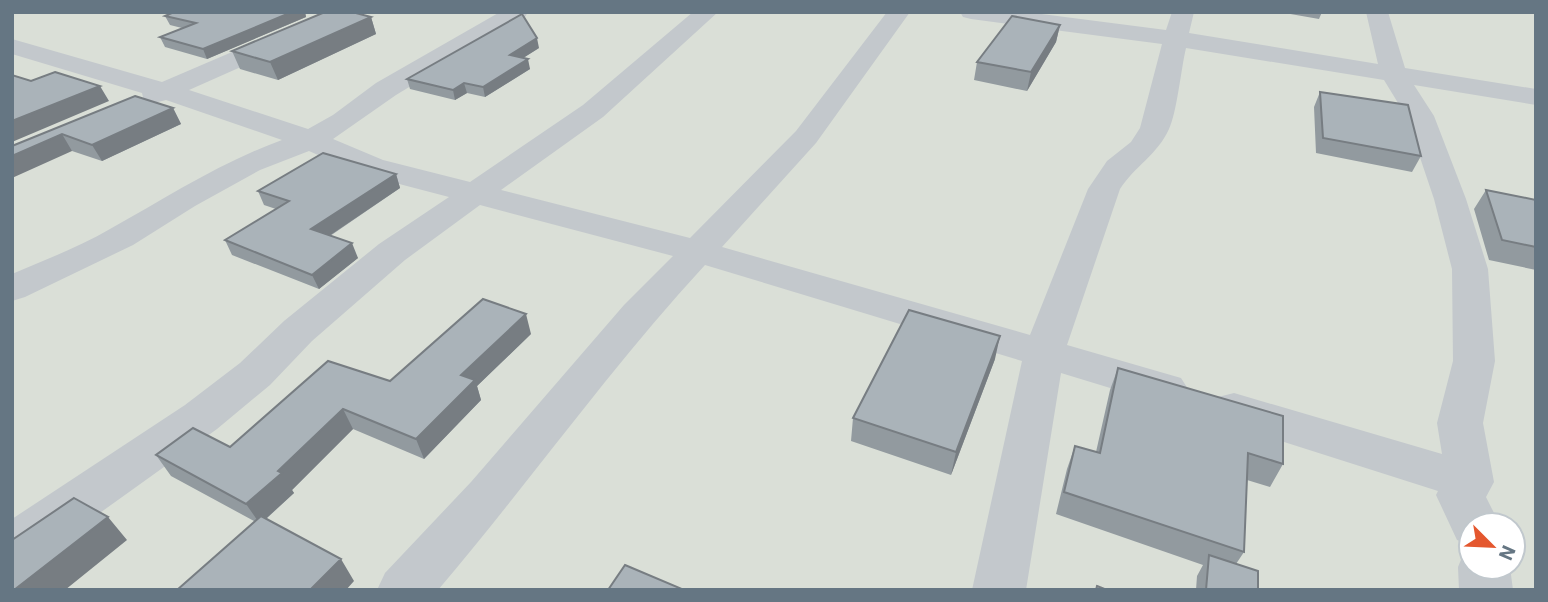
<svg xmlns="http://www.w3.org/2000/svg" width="1548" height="602" font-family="Roboto,sans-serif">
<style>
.green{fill:#dadfd7;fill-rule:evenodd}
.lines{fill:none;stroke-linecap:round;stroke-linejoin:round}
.minor{fill:#c3c8cc;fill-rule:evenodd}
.wall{fill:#929a9f}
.shaded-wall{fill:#777d82}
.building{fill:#aab3b9;stroke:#777d82;stroke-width:2}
</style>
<rect width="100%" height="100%" fill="#fafaf8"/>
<path class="green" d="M12,12h1524v578h-1524zM1471,525h42v42h-42z"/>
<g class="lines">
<path class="minor" d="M325,12h31l-3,5 -164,73 119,39 25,-14 43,-32 124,-71h28l-3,5 -129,78 -63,44 50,21 87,22 113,-77 110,-93h25l-115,105 -102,73 189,48 106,-107 91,-119h23l-94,131 -94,104 308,88 58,-146 19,-28 24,-19 9,-14 22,-84 -191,-25 -8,-2 -3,-5h66l140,18 6,-18h22l-5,21 189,31 -12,-52h22l17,56 131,21v16l-122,-20 20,31 32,83 22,70 7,92 -12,62 11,59 -8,15 14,28h-29v20l-14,-5 -21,-45 2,-4 -220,-70 -6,-12 6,-12 16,-4 208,61 -5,-31 16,-62 -1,-92 -18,-70 -28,-83 -22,-36 -198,-32c-5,21 -9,64 -17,81 -11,25 -35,38 -49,60l-53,156 114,33 7,11 -7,11 -15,5 -105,-32 -35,217h-54l50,-229 -317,-96c-95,103 -176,218 -267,325h-61l8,-17 86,-91 153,-177 49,-49 -193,-51 -75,55 -93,81 -42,44 -53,44 -187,134 -18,6v-50l173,-114 55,-42 44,-42 95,-77 70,-47 -88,-23 -52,-23 -49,19 -65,36 -62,39 -108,52 -13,4v-27c33,-14 67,-27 98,-45 58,-32 109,-66 172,-89l-116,-40 -12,3 -10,-2 -2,-8 -130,-39v-15l150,43z
M1471,548v19h39l3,23h-54l-1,-23 7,-17z"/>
</g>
<path class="wall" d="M174,12h131l1,5 -99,42 -42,-12 -5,-10 22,-9 -12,-3 -5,-9z
M1279,12h43l-3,7z
M371,17l5,17 -98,46 -38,-11 -8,-18z
M1060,25l-4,17 -29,49 -53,-11 3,-18z
M539,48l-16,10 7,11 -45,28 -18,-4 -12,7 -45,-11 -3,-10z
M1320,92l101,64 -9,16 -96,-19 -2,-46z
M173,108l8,16 -79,37 -30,-10 -60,-5z
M396,174l4,14 -70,48 28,22 -39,31 -87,-34 -7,-15 51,-31 -12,-4 -6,-14z
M1486,190l50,10v70l-47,-10 -15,-51z
M531,334l-54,52 4,14 -57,59 -71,-30 -61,61 2,3 -28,26 88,62 -100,-60 -83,-45 -15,-21 74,-8 160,-66z
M995,359l-44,116 -100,-34 2,-23z
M1118,368l165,96 -13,23 -23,-7 -3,72 -8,12 22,26h-62l1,-14 6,-11 -147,-51 11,-45 8,-23 21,6 14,-62z"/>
<path class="shaded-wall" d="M292,12h13l1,5 -99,42 -4,-10z
M371,17l5,17 -98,46 -8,-18z
M1060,25l-4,17 -29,49 4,-19z
M537,38l2,10 -27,17 -2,-10z
M528,59l2,10 -45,28 -2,-10z
M464,83l3,10 -12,7 -2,-10z
M100,86l9,15 -97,41v-21z
M173,108l8,16 -79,37 -10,-16z
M62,134l10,17 -60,27v-22z
M396,174l4,14 -83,56 -6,-15z
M352,243l6,15 -39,31 -7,-14z
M526,314l5,20 -54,52 4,14 -57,59 -8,-20 45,-64z
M1000,336l-5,23 -44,116 5,-23z
M343,409l10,20 -61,61 2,3 -34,31 -14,-20 32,-33z
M108,517l19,23 -62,50h-51z
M341,559l13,22 -8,9h-36z"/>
<path class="building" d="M174,12h118l-89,37 -43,-12 36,-14 -31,-7z
M325,12h27l19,5 -101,45 -38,-11z
M522,14l15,24 -27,17 18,4 -45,28 -19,-4 -11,7 -46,-11z
M1012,16l48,9 -29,47 -54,-10z
M55,72l45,14 -88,35v-46l19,6z
M1320,92l88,13 13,51 -98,-18z
M135,96l38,12 -81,37 -30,-11 -50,22v-10z
M323,153l73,21 -85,55 41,14 -40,32 -87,-35 64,-39 -31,-10z
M1486,190l50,10v47l-34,-7z
M483,299l43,15 -65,61 14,5 -59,59 -73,-30 -65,62 4,2 -36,31 -90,-49 37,-27 37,19 98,-86 62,20z
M909,310l91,26 -44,116 -103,-34z
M1118,368l165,48v48l-35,-11 -4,99 -180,-60 11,-46 25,7z
M74,498l34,19 -94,73h-2v-50z
M261,516l80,43 -31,31h-133z
M1209,555l49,16v19h-52z
M625,565l57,24 -1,1h-73z
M1097,586l10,4h-11z"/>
<rect width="1548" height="602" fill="none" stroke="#657683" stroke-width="28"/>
<g transform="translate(1492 546) rotate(114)"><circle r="33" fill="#ffffff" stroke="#c1c8cd" stroke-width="2"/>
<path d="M0-5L12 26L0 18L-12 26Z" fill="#e4572e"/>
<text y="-10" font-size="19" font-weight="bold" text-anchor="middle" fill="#657683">N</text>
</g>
</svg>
